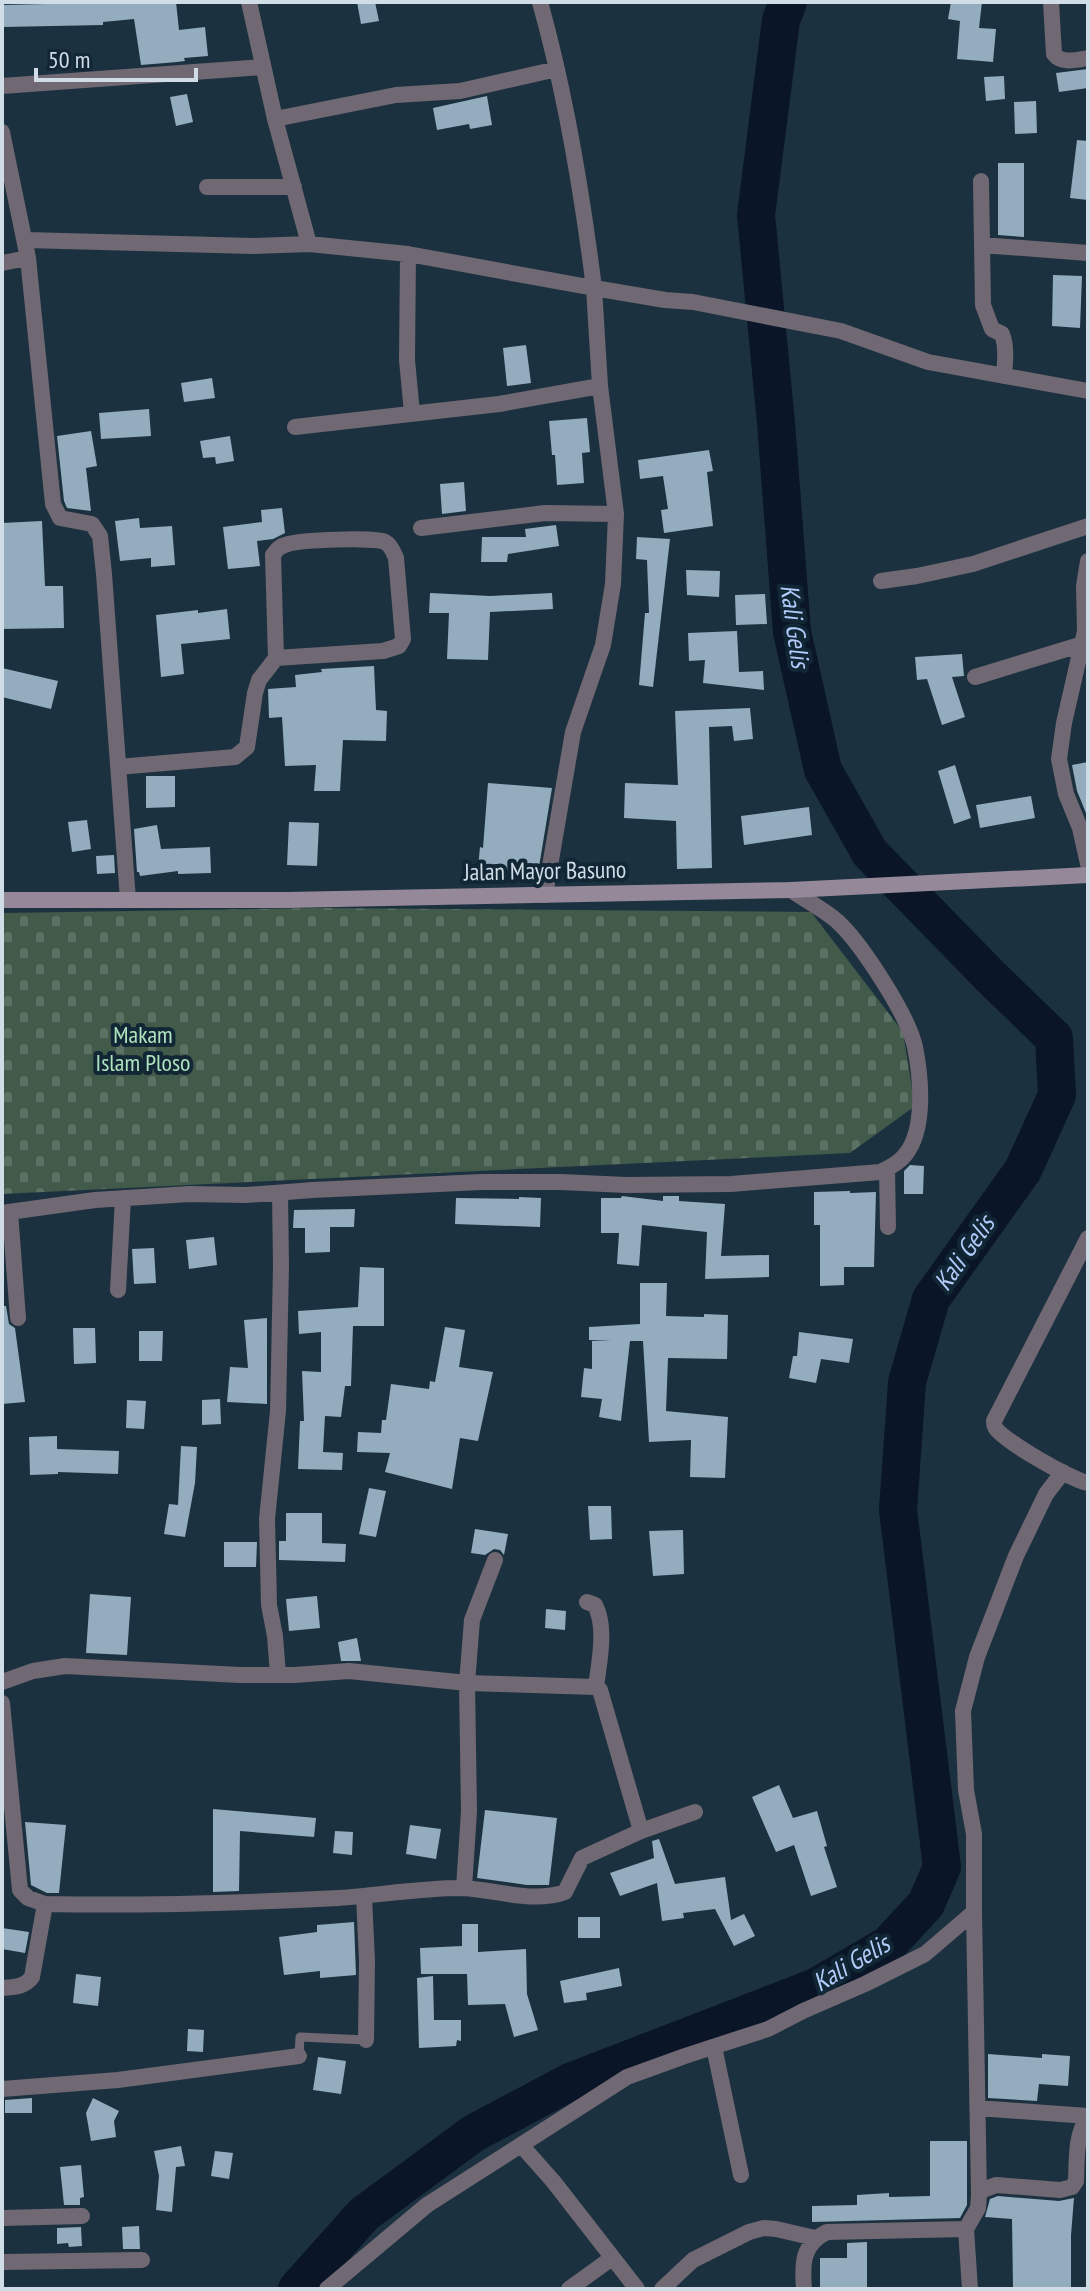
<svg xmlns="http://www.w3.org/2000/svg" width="1090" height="2291" font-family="'PT Sans Narrow',sans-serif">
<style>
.cemetery{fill:url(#cemetery-stones)}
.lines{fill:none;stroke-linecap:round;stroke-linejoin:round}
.river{stroke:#0a1528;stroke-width:38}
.building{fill:#93acbe}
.service{stroke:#706873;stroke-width:9}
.minor{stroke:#706873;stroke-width:16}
.secondary{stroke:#948899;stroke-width:16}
.labels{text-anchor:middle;stroke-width:8;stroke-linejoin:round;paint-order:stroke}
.street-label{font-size:24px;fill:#d0dce6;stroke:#122735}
.park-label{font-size:24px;fill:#afe2be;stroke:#122735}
.water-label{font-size:26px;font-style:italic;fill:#b1ccfb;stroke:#122735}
</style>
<defs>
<pattern id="cemetery-stones" width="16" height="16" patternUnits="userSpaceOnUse" patternTransform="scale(2)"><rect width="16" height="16" fill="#415a49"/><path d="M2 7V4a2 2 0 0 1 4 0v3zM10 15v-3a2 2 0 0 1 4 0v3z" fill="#5b7163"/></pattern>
</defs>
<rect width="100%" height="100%" fill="#1c313f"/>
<path class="cemetery" d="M316,908l495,4 92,120 12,74 -65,47 -848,41v-281z"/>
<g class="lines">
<path class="river" d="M297,2289l67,-75 110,-81 96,-51 246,-95 72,-42 38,-41 16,-37 -44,-357 9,-128 24,-83 92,-129 34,-75 -3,-57 -63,-61 -121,-124 -47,-83 -31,-138 -16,-209 -20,-208 25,-195 7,-18"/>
</g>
<path class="building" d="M130,2h46l3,28 26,-3 3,29 -24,2 1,3 -8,1 -36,3 -7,-46 -31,3v3l-100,2v-22z
M357,2h18l4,19 -18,3z
M951,2h31l-3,26 17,1 -3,33 -36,-3 3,-38 -12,-2z
M1088,69v19l-29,4 -3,-19z
M1004,76l1,23 -19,2 -2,-24z
M187,94l6,28 -17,4 -6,-29z
M487,96l5,29 -22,4 -1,-5 -32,6 -4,-22z
M1036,101l1,32 -22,1 -1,-32z
M1077,140l11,1v59l-18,-2z
M998,163h26v74l-26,-2z
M1053,275l29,1 -2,52 -28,-2z
M526,345l5,38 -24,3 -4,-38z
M212,378l3,20 -31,4 -3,-19z
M149,409l2,27 -50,3 -2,-26z
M587,418l3,34 -8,1 2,30 -27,2 -2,-30h-3l-3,-34z
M91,431l6,35 -11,2 5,43 -24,-3 -3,-7 -7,-65z
M230,436l4,25 -18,3 -1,-7 -12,1 -3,-17z
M709,450l4,21 -6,1 6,54 -49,7 -3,-23 7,-1 -5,-33 -23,3 -2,-19z
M464,482l2,29 -24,3 -2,-30z
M282,508l3,25 -12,6 -16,2 3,25 -32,3 -5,-42 39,-5 -1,-12z
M139,518l1,10 32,-2 3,39 -24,2v-9l-31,3 -5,-40z
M42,521l3,65h18l1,42 -62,1v-106z
M556,525l3,21 -51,8 -1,8h-26l1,-25h44l-1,-8z
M637,537l33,2 -17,148 -14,-2 6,-72h4l-2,-53 -11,-1z
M686,570l34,1 -1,26 -32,-2z
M430,593l60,3 62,-3 1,16 -63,3 -2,48 -41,-1 2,-46h-20z
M765,594l2,30 -31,1 -1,-30z
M227,609l3,30 -49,5 3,30 -23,3 -5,-62 42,-5v3z
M737,631l2,41 24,-1 1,19 -61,-7 2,-23 -16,1 -1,-28z
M962,654l2,22 -12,1 13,40 -23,8 -15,-46 -10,1 -2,-23z
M374,666l2,44 11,1 -1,30 -43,-1 -3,51h-26l2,-26 -31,1 -3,-49 -13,1 -1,-29 28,-2 -1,-12 27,-3 -1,-3z
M2,668l56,13 -7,28 -49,-12z
M750,708l3,31 -19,2 -2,-15 -23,1 3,141 -35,1 -1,-48 -52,-3 1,-35 53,2 -3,-74z
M1088,762v56l-11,-27 -5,-26z
M955,765l16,53 -17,6 -16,-53z
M146,776h29v31l-29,1z
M488,783l64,5 -14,85 -60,-5 2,-21 3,1z
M1031,796l4,22 -55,10 -4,-23z
M809,807l3,28 -68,10 -3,-29z
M87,820l4,29 -19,3 -4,-30z
M289,822l30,1 -2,43 -30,-1z
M157,825l4,24 49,-2 1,26 -33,1v-3l-38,5 -1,-4h-2l-3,-43z
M114,855l1,18 -18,1 -1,-18z
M910,1165l14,1 -1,28h-19v-23z
M850,1191v2l26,-1 -2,75h-30v18l-24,1v-61h-6v-33z
M622,1196l41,5v-5h16v5l46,3 -4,52 48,-1v22l-64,2 2,-47 -65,-7 -3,41 -22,-2 2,-31h-18v-35h20z
M519,1197l22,1 -1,29 -85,-3 1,-26 63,1z
M355,1209l-1,18h-24v25l-25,1v-25h-12l1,-18z
M214,1237l3,28 -28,4 -3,-29z
M154,1248l2,35 -22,1 -2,-35z
M360,1267l24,1v58h-31l-2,60h-6l-4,31 -16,-1 -2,36 20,1 -1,17 -44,-1 2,-48h4l-2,-50 19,1v-40l-22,2 -1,-23 60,-4z
M640,1283h27l-1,33 38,1v-3l24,1 -1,44 -59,-1 -2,53 62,6 -3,61 -35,-1 1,-37 -42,2 -6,-101h-13l-9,80 -22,-4 3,-18 -21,-2 3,-29 8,1v-28h20l-23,-1v-13l51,-3z
M2,1306h4l3,18 6,4 10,74 -23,2z
M267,1318v86l-40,-2 3,-35 18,1 -4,-48z
M445,1327l20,3 -6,37 34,5 -15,69 -18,-3 -8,51 -67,-17 5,-19 -33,-1 1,-20 23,1 1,-13h4l5,-36 38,5 1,-8 5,1z
M73,1328h22l1,35 -22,1z
M139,1331h24l-1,30h-23z
M799,1332l54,7 -4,24 -28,-4 -5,24 -27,-5 4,-22h4z
M220,1399l1,25 -19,1v-25z
M127,1400l19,1 -2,28 -18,-1z
M57,1436v13l62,2 -1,23 -60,-2v2l-28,1 -1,-38z
M181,1446l16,1 -2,36 -10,54 -21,-3 5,-30 9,1z
M369,1488l17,3 -10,46 -17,-3z
M588,1506h23l1,33 -22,1z
M286,1513h36v30l24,1 -1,18 -66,-2v-19h7z
M475,1529l33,5 -4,21 -4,-5 -6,-1 -9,6 -14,-2z
M683,1530l1,44 -31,2 -4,-45z
M224,1542h33l-1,25h-32z
M90,1594l41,3 -4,58 -41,-2z
M317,1596l3,32 -31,3 -3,-32z
M546,1609l20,2 -1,19 -20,-2z
M357,1638l4,23h-20l-3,-19z
M779,1785l14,33 24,-7 10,35 -3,1 13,40 -26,9 -17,-51 -18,7 -24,-55z
M213,1809l103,9 -2,19 -74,-6 -1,60 -26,1z
M485,1810l72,8 -8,67h-22l-50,-7z
M25,1822l41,3 -7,68h-12l-16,-8z
M410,1825l31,4 -5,30 -30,-5z
M335,1831l18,1 -1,23 -19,-2z
M659,1839l16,45 50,-7 6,43 13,-6 11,22 -21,10 -19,-37 -32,4 1,5 -22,3 -5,-38 -37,13 -10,-23 44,-15 -2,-17z
M578,1917h22v21h-22z
M354,1922l2,53 -36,3v-7l-36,4 -5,-38 38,-5v-7z
M462,1924h16v28l48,-3 1,45 11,36 -24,7 -9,-33 -37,1 -1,-31h-46l-1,-26 42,-2z
M2,1928l27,4 -4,21 -23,-4z
M619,1968l3,18 -36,7 1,7 -23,3 -4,-22z
M76,1974l25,3 -3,29 -25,-3z
M433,1976l1,44h27v21l-4,-1 -1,6 -37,2 -2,-70z
M188,2029l16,1 -1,22 -16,-1z
M988,2054l54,4v-4l28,2 -2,30 -29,-2 -2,17 -49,-3z
M318,2057l28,4 -5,33 -28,-4z
M32,2098v15h-27v-13z
M93,2098l26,13 -5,10 2,16 -25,4 -5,-28z
M930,2141h37v64l-7,13 -148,4v-16l45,-1v-10l32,-2v4l41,-1z
M181,2146l4,20 -9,1 -4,45 -16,-2 3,-34 -5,-25z
M215,2151l18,2 -4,26 -18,-3z
M81,2165l3,32 -4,1v7h-16l-4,-38z
M998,2196l61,5 15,-3 -3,37v54h-58l-1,-70 -27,-2 5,-18z
M139,2226l1,23h-17l-1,-22z
M81,2227l1,19 -13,1 -1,-4 -11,1v-16z
M867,2242v47h-47v-31h27v-15z"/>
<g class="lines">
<path class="service" d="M299,2056l1,-19 66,3"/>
<path class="minor" d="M249,2l26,117 34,125 99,10 186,34c-12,-96 -28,-193 -54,-286
M1051,2l3,52c7,10 23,6 34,4
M2,86l260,-19
M275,119l121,-24 64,-4 97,-22
M2,132l26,126 25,246 7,14 32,6 8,12 4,38 24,326
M981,181l2,124 9,24 10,5c5,13 3,27 2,42
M207,187h87
M26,240l227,6 56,-2
M982,245l106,8
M408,254l-1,106 5,53
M2,263l26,-5
M295,427l204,-23 101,-18
M421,528l124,-15 71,1
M1088,561l-4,25 1,45 -21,92 -5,36 7,35 14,34 8,36
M881,581l36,-5 56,-12 115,-38
M975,677l108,-33
M118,767l117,-10 12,-10 8,-54 4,-13 17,-22 107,-7 16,-5 4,-7 -7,-81c-2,-5 -5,-13 -11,-16 -9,-5 -85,-2 -97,2 -8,2 -11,5 -15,11l3,103
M545,895l28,-163 30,-87 10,-61 3,-70 -16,-128 -6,-98 71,12 28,2 148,29 87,31 160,29
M887,1169l1,58
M10,1212l8,106
M2,1213l93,-13 95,-6 56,1 67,-5 168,-8h80l65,3 105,-1 149,-12c9,-4 19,-9 25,-17 21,-25 16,-78 10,-108 -7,-32 -54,-104 -78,-126 -14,-12 -32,-21 -46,-31
M1088,1238l-94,183c0,2 0,4 1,6 6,13 79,54 93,56
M118,1290l5,-92
M587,1602l8,3c12,23 4,57 1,82
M278,1675l-3,-39 -6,-31 -2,-86 11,-108 3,-145 -1,-73
M2,1682l31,-11 32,-5 175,9h54l55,-4 118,12 2,128 -5,77
M2,1703l18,187 8,8 17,6c98,2 196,-1 294,-6 41,-3 82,-10 122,-10 33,1 72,16 104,4l17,-34 59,-27 -41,-141 -4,-3 -129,-4 5,-63 23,-60
M641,1831l54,-19
M364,1896l3,65 -1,79
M974,1912l5,283
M2,1988c12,-1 23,-1 30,-11l13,-73
M714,2047l27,128
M2,2089l116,-9 181,-24
M978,2108l110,8
M521,2145l32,36 84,108
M2,2218l80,-2
M966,2229l4,60
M2,2262l140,-2
M327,2289l100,-84 200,-128 58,-21 83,-27 35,-18 62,-27 60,-30 49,-42v-78l-8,-44 -3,-79 14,-54 39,-101 30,-62 17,-22
M569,2289l43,-31
M662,2289l31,-29 56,-28 15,-4 12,1 39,9
M804,2289c-2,-25 -2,-45 23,-57l139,-3 12,-21 1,-13 4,-5 13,-5 64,5 12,-3 4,-6c1,-19 -1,-48 12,-63"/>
<path class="secondary" d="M2,900h285l504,-10 297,-15"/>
</g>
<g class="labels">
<g class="street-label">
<text transform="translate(545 871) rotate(-1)" y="8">Jalan Mayor Basuno</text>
</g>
<g class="park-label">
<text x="143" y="1043">Makam<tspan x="143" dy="28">Islam Ploso</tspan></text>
</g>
<g class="water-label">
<text transform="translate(795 626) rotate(82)" y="9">Kali Gelis</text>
<text transform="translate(964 1253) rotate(-55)" y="9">Kali Gelis</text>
<text transform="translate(851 1963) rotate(-31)" y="9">Kali Gelis</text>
</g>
</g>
<rect width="1090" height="2291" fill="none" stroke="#d0dce6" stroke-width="8"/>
<path d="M36 68v12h160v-12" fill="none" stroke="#d0dce6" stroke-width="4"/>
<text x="48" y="68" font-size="24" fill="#d0dce6" stroke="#122735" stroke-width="6" paint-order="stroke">50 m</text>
</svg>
